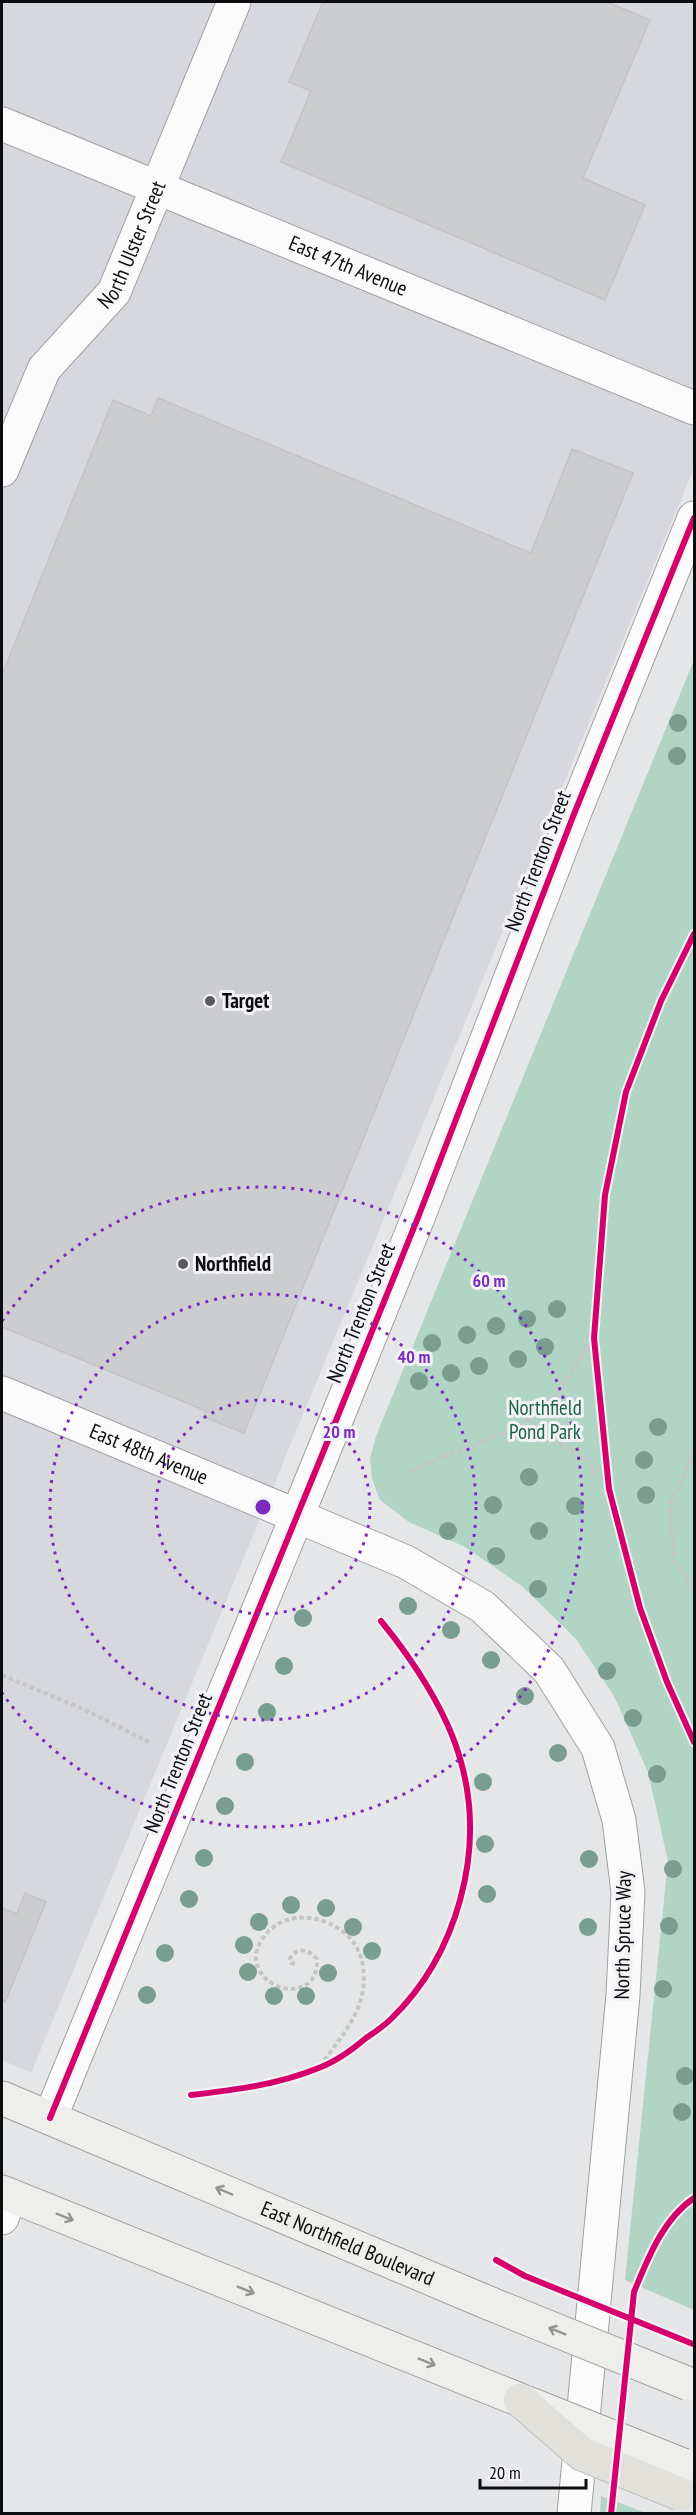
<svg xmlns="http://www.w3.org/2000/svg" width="696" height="2515" font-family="'PT Sans Narrow',sans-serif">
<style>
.built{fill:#d6d8dd}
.green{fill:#b1d4c4}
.building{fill:#cccdce;stroke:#c3c4c5;stroke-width:1.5}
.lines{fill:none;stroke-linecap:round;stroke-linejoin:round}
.minor-casing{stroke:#a0a1a2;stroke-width:35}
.tertiary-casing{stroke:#a0a1a2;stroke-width:35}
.secondary-casing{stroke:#a0a1a2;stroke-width:35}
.path{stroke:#c4c5c5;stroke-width:4;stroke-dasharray:4.5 3;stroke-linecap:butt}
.minor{stroke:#fbfbfb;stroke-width:33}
.tertiary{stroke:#fbfbfb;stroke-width:33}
.secondary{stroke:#eeeeea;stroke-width:33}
.secondary-bridge-casing{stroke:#a0a1a2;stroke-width:35;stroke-linecap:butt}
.primary-bridge-casing{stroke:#c0c1c1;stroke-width:35;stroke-linecap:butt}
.secondary-bridge{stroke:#eeeeea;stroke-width:33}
.primary-bridge{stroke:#e2e0da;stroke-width:33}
.cycleway-casing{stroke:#f2f3f6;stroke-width:10}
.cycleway{stroke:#d6006c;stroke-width:6}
.tree{fill:#799e8f}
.oneway{stroke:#949492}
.ring{fill:none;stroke:#7b2cbf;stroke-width:3;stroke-dasharray:3 6}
.poi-dot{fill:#58595a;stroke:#f2f3f6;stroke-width:2}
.labels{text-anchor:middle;stroke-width:6;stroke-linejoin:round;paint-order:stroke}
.street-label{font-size:21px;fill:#0c0d0e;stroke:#f2f3f6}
.poi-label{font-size:21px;font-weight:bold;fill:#0c0d0e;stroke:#f2f3f6;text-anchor:start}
.park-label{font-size:21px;fill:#216347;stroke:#f2f3f6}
.centre{fill:#7b2cbf;stroke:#f2f3f6;stroke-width:3}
.ring-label{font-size:18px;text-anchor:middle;font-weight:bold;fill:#7b2cbf;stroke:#f2f3f6;stroke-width:6;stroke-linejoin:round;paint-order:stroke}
</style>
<rect width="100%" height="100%" fill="#e5e6e7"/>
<path class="built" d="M2,2h692v466l-663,1605 -29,-13z"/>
<path class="green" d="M694,660v1650l-69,-30 43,-419 -20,-89 -34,-76 -38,-57 -53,-52 -58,-40 -56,-25 -29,-22 -8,-21 -2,-20 6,-23z
M601,2496l45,17h-46z"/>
<path class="building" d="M323,2h284l43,18 -67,158 62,27 -40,95 -324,-138 30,-71 -22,-9z
M158,398l373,155 41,-104 61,24 -389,960 -40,-16 2,-6 -204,-84v-652l111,-275 38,16z
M25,1893l21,9 -41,100 -3,-1v-93l15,6z"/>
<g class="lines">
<g class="minor-casing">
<g id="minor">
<path id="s1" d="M2,124l692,284"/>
<path id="s2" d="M2,470l42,-101 70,-77 120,-290"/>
<path id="s3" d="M2,1393l295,123"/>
<path d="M2,2218l8,-22"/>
</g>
</g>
<g class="tertiary-casing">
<path id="tertiary" d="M297,1516l109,46 77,45 66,63 49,78 21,72 9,72 -5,103 -49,519
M50,2118l272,-663 97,-240 155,-401 120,-296"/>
</g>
<g class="secondary-casing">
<g id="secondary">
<path id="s4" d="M2,2098l489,206"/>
<path d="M2,2192l518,208"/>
</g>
</g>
<path class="path" d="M516,1431l47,14 26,17 20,27
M694,1453l-25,53 6,54 19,31
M409,1471l87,-35 19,-5 42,-37 37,-56
M2,1675l81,34 66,33
M295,1964l-4,-1 -1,-5c8,-12 19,-8 27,1 2,44 -56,35 -61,1 -1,-8 3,-16 7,-22 21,-31 69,-24 90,4 12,15 13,39 8,57 -7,26 -28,48 -43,70"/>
<use href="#minor" class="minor"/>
<use href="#tertiary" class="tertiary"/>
<use href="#secondary" class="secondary"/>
<g class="secondary-bridge-casing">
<path id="secondary-bridge" d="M491,2304l198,80
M525,2402l158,63"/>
</g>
<g class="primary-bridge-casing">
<path id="primary-bridge" d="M520,2400l62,54 98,40"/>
</g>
<use href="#secondary-bridge" class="secondary-bridge"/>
<use href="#primary-bridge" class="primary-bridge"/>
<g class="cycleway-casing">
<path id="cycleway" d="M694,934l-33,67 -35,91 -21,103 -11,143 15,151 31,119 27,74 27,60
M191,2095c43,-5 85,-10 125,-26 17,-6 36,-19 50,-31 9,-6 18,-12 25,-19 66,-64 95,-168 70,-257 -13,-49 -48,-102 -80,-141
M50,2118l272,-663 97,-240 155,-401 120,-296
M496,2260l29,16 168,68
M611,2514l23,-222c14,-34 29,-73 60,-94"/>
</g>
<use href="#cycleway" class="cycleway"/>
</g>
<g class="tree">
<circle cx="678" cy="723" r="9"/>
<circle cx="677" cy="756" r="9"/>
<circle cx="557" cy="1309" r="9"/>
<circle cx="527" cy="1319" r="9"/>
<circle cx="496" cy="1326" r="9"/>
<circle cx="467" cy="1335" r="9"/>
<circle cx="432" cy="1343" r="9"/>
<circle cx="545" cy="1347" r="9"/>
<circle cx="518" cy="1359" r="9"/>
<circle cx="479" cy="1366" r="9"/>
<circle cx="451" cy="1373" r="9"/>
<circle cx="419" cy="1381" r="9"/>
<circle cx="658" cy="1427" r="9"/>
<circle cx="644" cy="1460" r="9"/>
<circle cx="529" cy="1477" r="9"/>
<circle cx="646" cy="1495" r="9"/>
<circle cx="493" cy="1505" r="9"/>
<circle cx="575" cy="1506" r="9"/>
<circle cx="448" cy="1531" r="9"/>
<circle cx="539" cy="1531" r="9"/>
<circle cx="496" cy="1556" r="9"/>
<circle cx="538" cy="1589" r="9"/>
<circle cx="408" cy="1606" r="9"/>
<circle cx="303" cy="1618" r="9"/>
<circle cx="451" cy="1630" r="9"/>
<circle cx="491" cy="1660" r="9"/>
<circle cx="284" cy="1666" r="9"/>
<circle cx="607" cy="1671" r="9"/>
<circle cx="525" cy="1696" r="9"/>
<circle cx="267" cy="1712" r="9"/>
<circle cx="633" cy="1718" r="9"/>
<circle cx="558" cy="1753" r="9"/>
<circle cx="245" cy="1762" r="9"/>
<circle cx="657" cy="1774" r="9"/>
<circle cx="483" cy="1782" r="9"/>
<circle cx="225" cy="1806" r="9"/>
<circle cx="485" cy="1844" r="9"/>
<circle cx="204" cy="1858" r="9"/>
<circle cx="589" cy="1859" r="9"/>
<circle cx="673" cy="1869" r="9"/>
<circle cx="487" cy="1894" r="9"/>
<circle cx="189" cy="1899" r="9"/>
<circle cx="291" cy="1905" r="9"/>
<circle cx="326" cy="1908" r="9"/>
<circle cx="259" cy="1922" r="9"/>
<circle cx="669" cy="1926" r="9"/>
<circle cx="353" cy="1927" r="9"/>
<circle cx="588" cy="1927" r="9"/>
<circle cx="244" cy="1945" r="9"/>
<circle cx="372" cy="1951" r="9"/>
<circle cx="165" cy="1953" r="9"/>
<circle cx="248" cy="1972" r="9"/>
<circle cx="328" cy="1973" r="9"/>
<circle cx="663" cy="1989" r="9"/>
<circle cx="147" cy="1995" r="9"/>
<circle cx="274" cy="1996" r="9"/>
<circle cx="306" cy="1996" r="9"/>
<circle cx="685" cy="2076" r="9"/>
<circle cx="682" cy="2112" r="9"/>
</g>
<defs><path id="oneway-shaft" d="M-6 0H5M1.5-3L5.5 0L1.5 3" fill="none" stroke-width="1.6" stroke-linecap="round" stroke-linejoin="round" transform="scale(1.5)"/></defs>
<g class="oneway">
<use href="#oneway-shaft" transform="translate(224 2191) rotate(-157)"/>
<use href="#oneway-shaft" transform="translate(65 2217) rotate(22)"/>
<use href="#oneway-shaft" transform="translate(246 2290) rotate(22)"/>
<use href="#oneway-shaft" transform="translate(557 2331) rotate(-158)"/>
<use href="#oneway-shaft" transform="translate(427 2362) rotate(22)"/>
</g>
<g class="ring">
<circle cx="263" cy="1507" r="107"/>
<circle cx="263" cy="1507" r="213"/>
<path d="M2 1321A320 320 0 1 1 2 1693"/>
</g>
<g class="poi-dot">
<circle cx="210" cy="1001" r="6"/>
<circle cx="183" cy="1264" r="6"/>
</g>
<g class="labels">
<g class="street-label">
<text dy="7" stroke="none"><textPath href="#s2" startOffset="264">North Ulster Street</textPath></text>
<text dy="7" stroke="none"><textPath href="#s1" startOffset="374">East 47th Avenue</textPath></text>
<text transform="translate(538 861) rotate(-69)" y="7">North Trenton Street</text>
<text transform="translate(361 1313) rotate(-68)" y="7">North Trenton Street</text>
<text dy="7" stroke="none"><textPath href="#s3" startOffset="159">East 48th Avenue</textPath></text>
<text transform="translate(178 1763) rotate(-68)" y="7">North Trenton Street</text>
<text transform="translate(623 1935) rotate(-89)" y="7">North Spruce Way</text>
<text dy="7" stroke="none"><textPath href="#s4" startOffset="375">East Northfield Boulevard</textPath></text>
</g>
<g class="poi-label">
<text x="222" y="1008">Target</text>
<text x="195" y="1271">Northfield</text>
</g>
<g class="park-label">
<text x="545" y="1415">Northfield<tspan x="545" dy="24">Pond Park</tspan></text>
</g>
</g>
<circle cx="263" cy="1507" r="9" class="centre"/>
<g class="ring-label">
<text x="489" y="1287">60 m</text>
<text x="414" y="1363">40 m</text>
<text x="339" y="1438">20 m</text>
</g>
<rect width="696" height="2515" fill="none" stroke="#0c0d0e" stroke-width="6"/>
<path d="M480 2479v9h106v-9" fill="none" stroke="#0c0d0e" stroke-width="3"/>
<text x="489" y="2479" font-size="18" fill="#0c0d0e" stroke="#f2f3f6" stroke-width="4.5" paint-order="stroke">20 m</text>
</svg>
